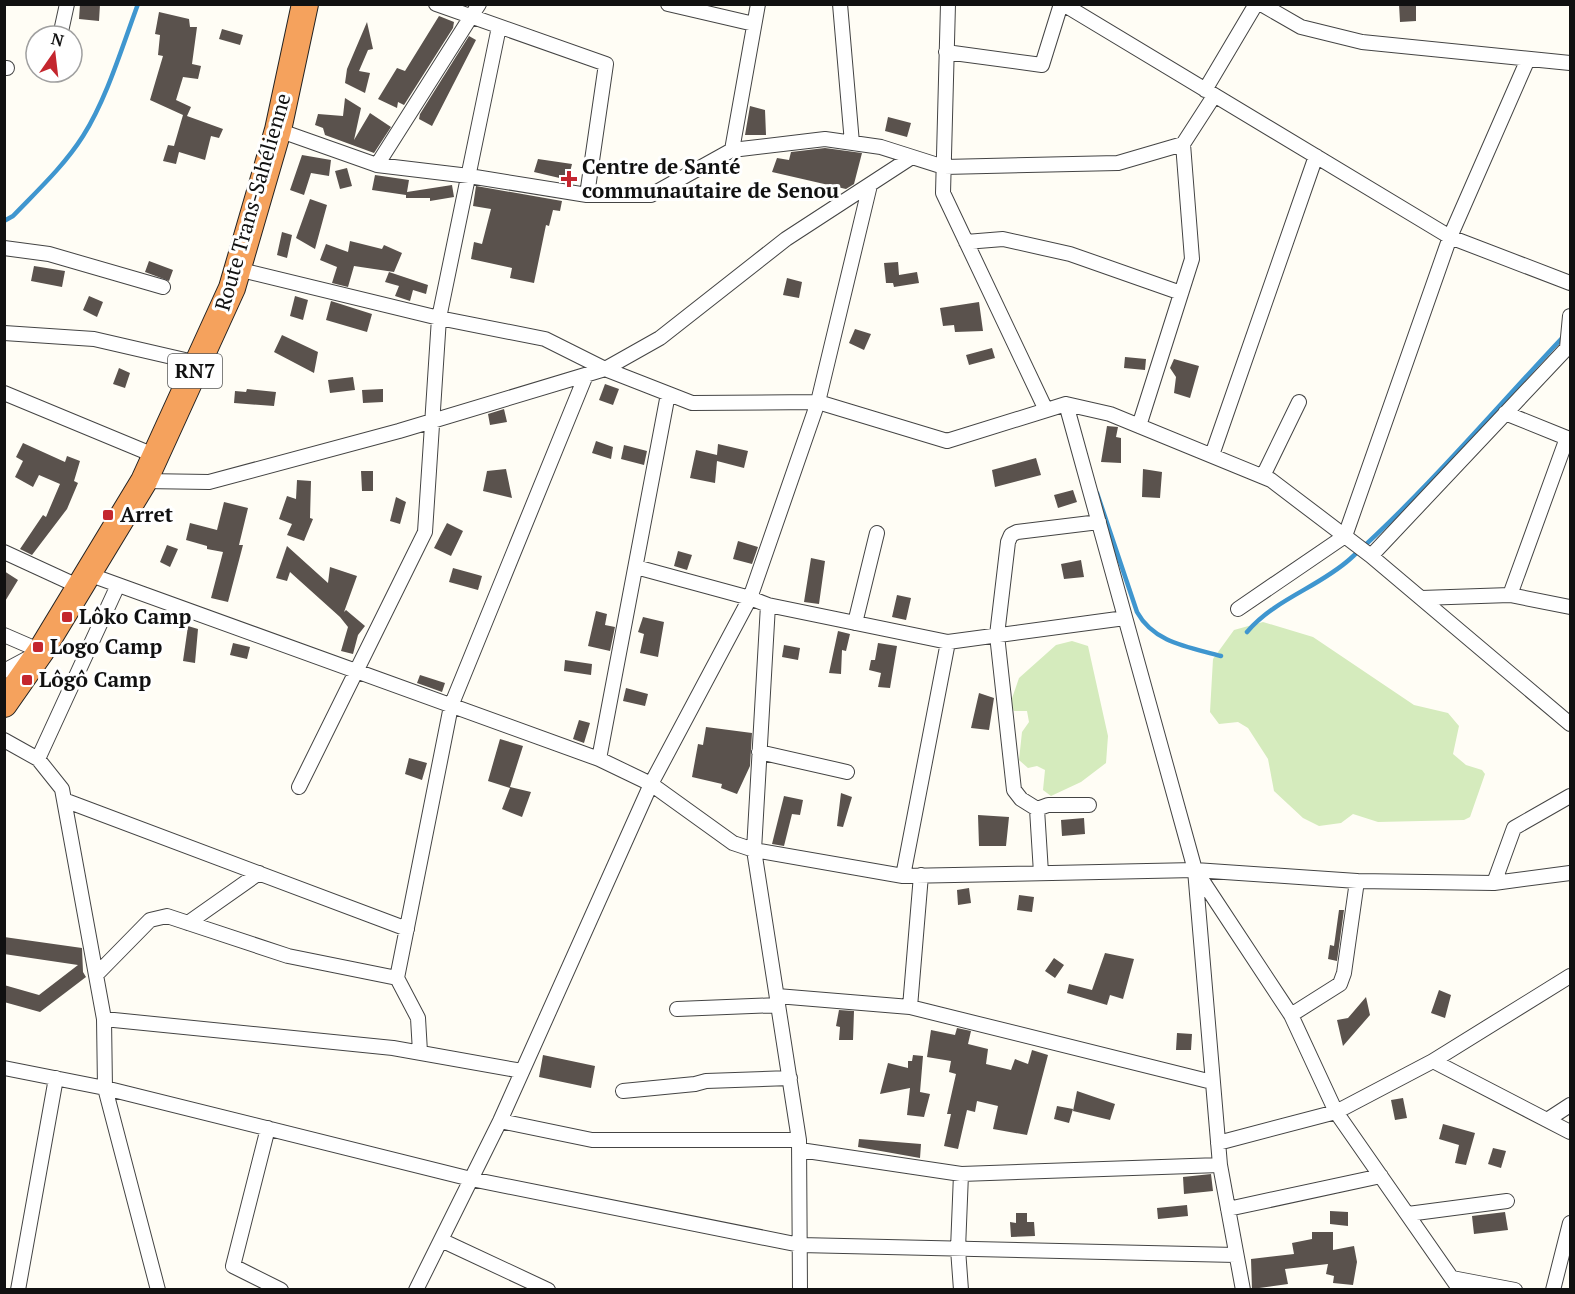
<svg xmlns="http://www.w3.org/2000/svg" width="1575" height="1294" font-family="'PT Serif',serif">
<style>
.green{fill:#d5ebbd}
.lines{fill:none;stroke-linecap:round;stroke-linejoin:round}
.stream{stroke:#3f96cf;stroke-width:4.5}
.building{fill:#5a524d}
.street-casing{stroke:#444;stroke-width:16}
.highway-casing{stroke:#222;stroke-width:28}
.street{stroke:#fff;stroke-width:14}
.highway{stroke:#f5a25d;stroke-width:26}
.poi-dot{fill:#c4262e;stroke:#fff;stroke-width:2}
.labels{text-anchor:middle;stroke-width:6;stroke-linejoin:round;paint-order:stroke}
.shield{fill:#fff;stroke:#585858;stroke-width:1.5}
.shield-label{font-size:20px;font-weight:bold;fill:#111}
.poi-label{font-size:21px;font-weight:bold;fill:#111;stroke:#fff;text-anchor:start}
.street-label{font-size:21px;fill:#111;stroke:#fff}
</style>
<rect width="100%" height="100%" fill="#fffdf5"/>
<path class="green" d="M1263,622l50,15 101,68 34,8 11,13 -6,28 13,11 16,5 3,4 -15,43 -6,3 -86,2 -25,-8 -12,9 -22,3 -16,-8 -29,-27 -6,-32 -20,-31 -10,-6 -19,2 -9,-12 3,-53 21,-29z
M1072,641l16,5 20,90 -2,27 -25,19 -30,14 -8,-6 2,-20 -8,-4 -9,2 -9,-8 3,-28 7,-10 -2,-11h-13l-4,-7 9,-26 37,-33z"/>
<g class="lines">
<path class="stream" d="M4,221l9,-5c24,-25 51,-50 70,-80 24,-38 39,-89 55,-132
M1097,493l40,119c17,31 52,35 84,44
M1247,632c28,-33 72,-45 103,-73 77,-69 144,-149 214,-223"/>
</g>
<path class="building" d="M80,4h20l-1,17 -20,-2z
M1399,4h17v17l-16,1z
M159,12l30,7 1,8h7l-5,37 9,2 -3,13 -15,-2 -7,23 15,7 -4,9 36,13 -4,9 -8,-2 -6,24 -26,-8 -3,12 -13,-3 5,-16 6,1 9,-31 -33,-15 13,-44 -5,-1 2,-20 -5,-1z
M439,16l15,6 -1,6 -49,77 -6,-3 -1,6 -19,-9 19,-31 8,3z
M367,22l6,27 -5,1 -9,21 11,2 -5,20 -20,-10 2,-14z
M222,29l21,6 -3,10 -21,-6z
M469,36l7,4 -44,86 -13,-7 1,-5z
M345,98l16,10 -7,32 16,-27 21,14 -17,26 -49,-18 -2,-7 -8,-3 3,-11 25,2z
M750,106l15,4 1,25h-21z
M888,117l23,6 -4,14 -22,-6z
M825,148l37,5 -8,31 -8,5 -74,-17 5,-14 12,2 2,-8z
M302,155l29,5 -2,16 -18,-3 -7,22 -14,-5z
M538,159l34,5 -4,16 -34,-8z
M347,168l5,18 -12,3 -5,-18z
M375,175l34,5 -2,12 45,-7 2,12 -24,4v-3h-24v-3l-34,-5z
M476,186l86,15 -2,10 -7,-1 -4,16 -3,-1 -12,58 -24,-5 2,-10 -41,-9 3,-17 8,2 9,-35 -18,-3z
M310,199l17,6 -12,44 -19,-11z
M282,232l10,3 -5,23 -10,-3z
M350,241l32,8 2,-4 18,8 -8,19 -40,-6 -6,21 -16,-4 5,-16 -17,-7 6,-16 22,8z
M149,261l24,9 -4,11 -24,-9z
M898,262l1,13 18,-3 2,11 -25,4 -1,-4h-7l-2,-20z
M34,266l31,5 -3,16 -31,-6z
M389,272l39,13 -2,9 -13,-4 -3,11 -15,-5 4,-10 -14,-4z
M787,278l15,4 -3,16 -16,-3z
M89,296l14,6 -6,15 -14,-7z
M295,296l13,4 -5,20 -13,-4z
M331,301l41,13 -5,18 -41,-12z
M979,302l4,29 -28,1 -1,-7 -11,1 -3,-18z
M855,329l16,5 -7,16 -15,-7z
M282,335l36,17 -4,21 -40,-21z
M992,348l3,10 -26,7 -3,-10z
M1125,357l21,2 -1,11 -21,-2z
M1174,359l25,7 -9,32 -16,-5 2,-16 -6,-9z
M119,368l11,5 -5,15 -12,-4z
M353,377l2,13 -25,3 -2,-13z
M605,384l14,5 -6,16 -14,-5z
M247,389l29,3 -2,14 -40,-3 1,-12 11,1z
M383,389v13l-20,1 -1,-13z
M504,409l3,13 -17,3 -2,-11z
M1107,426l11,1 -2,10 5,1v25l-20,-1z
M596,441l17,6 -2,12 -19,-6z
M23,443l42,19 2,-6 13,5 -6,20 4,2 -11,26 -35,46 -12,-6 23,-34 3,2 14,-33 -21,-9 -6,12 -18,-10 8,-16 -7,-4z
M718,444l30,7 -4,17 -27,-7 -2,22 -25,-5 6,-28 21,5z
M624,445l23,6 -3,14 -23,-6z
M1036,458l5,17 -46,12 -3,-17z
M506,469l6,29 -29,-7 4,-20z
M1143,469l19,3 -2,26 -18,-1z
M361,471h12v20h-11z
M297,480l14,1 -1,37 3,1 -9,22 -17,-6 5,-11 -13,-5 8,-23 9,3z
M1073,490l4,12 -19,6 -4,-13z
M396,497l10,5 -6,22 -10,-3z
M224,502l24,6 -9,37h4l-15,57 -17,-4 12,-46 -16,-3v-3l-21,-6 4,-17 27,7z
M447,523l16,8 -12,25 -17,-8z
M738,541l20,6 -6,17 -19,-5z
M167,545l11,4 -8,18 -10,-5z
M287,546l41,37 2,-16 27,9 -13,36 2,-2 19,16 -7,9 -5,19 -12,-3 7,-24 -8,-10 -50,-45 -3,9 -11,-3z
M678,551l14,4 -5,15 -13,-4z
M811,558l14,3 -6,43 -15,-2z
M1081,560l3,17 -20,2 -3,-15z
M453,568l29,8 -4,14 -29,-8z
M4,571l14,9 -14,23z
M897,595l14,3 -5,22 -14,-3z
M596,611l11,3 -2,11 10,2 -5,24 -22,-5z
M643,617l21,5 -6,35 -18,-4 4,-19 -6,-2z
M188,626l10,3 -3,34 -12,-2z
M838,631l12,3 -4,17 -4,-1 -1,24 -12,-1z
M233,643l17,4 -3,12 -17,-4z
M878,643l19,3 -7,42 -12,-1 3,-14 -12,-3 2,-10h4z
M784,645l16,3 -2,12 -16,-3z
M565,660l27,4 -1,11 -27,-4z
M420,675l25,8 -3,9 -25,-9z
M626,688l22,6 -3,12 -22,-5z
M979,693l15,5 -5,32 -18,-2z
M579,720l11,3 -6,20 -11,-4z
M706,727l46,6 -2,33 -13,28 -16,-6 1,-4 -30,-7 6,-33 5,1z
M500,739l23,7 -13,41 21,5 -9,25 -20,-8 8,-21 -22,-7z
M409,758l18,5 -5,17 -17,-6z
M841,793l11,4 -9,30 -6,-1z
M784,796l19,4 -3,15 -8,-1 -8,32 -12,-2z
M978,815l31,2 -3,29h-27z
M1084,818l1,16 -23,2 -1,-16z
M969,888l2,15 -13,2 -1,-15z
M1019,895l15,2 -2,15 -15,-2z
M1339,910h5l-7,51 -9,-2 2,-14 4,1z
M4,937l78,11 1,24 3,5 -46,35 -36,-10v-17l35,10 39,-30 -74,-11z
M1105,953l29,6 -11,40 -13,-4 -3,10 -40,-12 2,-9 23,6z
M1054,958l10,7 -9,13 -10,-7z
M1439,990l12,5 -6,23 -14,-5z
M1366,997l4,18 -27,31 -6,-26 11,-2z
M839,1010l15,1 -1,29h-14l1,-13 -4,-1z
M957,1028l14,3 -3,13 20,5 -2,15 25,6 4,-11 13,5 4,-14 16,5 -21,80 -34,-6 5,-23 -21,-5 -2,11 -8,-2 -9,39 -14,-3 7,-32h-4l9,-40 -7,-2 2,-11 -24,-4 4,-27 24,5z
M1177,1033l15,1 -1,16h-15z
M543,1055l52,11 -4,22 -52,-11z
M913,1055l10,1 -3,36 10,2 -6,23 -17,-2 3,-27 -30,6 8,-31 20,5v-7h4z
M1077,1091l38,13 -5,16 -37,-9z
M1403,1098l4,20 -12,2 -4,-20z
M1057,1106l16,3 -4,14 -15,-4z
M1443,1124l32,9 -9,32 -11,-2 4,-18 -20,-6z
M859,1139l62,5 -1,14 -62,-11z
M1493,1148l13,3 -5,17 -13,-4z
M1211,1174l2,17 -29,3 -1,-17z
M1187,1205l1,11 -30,3 -1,-11z
M1330,1211l18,1v14l-18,-2z
M1505,1212l3,18 -34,4 -2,-18z
M1016,1213h11v9h7l1,14 -24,1 -1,-15 6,1z
M1312,1232h21v18l21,-4 3,16 -4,23 -20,-2 1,-7 -8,-2 2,-10 -43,5 3,15 -36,5 -1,-30 43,-5 -2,-11 20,-4z"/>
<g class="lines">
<g class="street-casing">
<path id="street" d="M436,4l170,60 -19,131
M668,4l86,20
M840,4l12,139
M948,4l-5,189 102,215
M1063,4l387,233 120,46
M1261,4l40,23 61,15 208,21
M60,36l7,-32
M946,52l96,13 19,-61
M4,68h3
M53,74v-2
M1205,90l51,-86
M278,130l99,35 92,11 118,19h64l81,-45 93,-11 56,8 63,20 174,-4 65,-19
M732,150l26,-146
M377,165l102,-161
M966,242l37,-3 67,15 111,39
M4,248l45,6 114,33
M237,269l202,49 106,21 60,30 87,34 126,-1 129,39 119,-37 44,10 161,66 100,76 199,168
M4,333l90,6 104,24
M4,393l152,63
M1066,404l129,466 25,295 23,125
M1505,413l62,25 -57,157
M1139,426l53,-167 -9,-115 31,-48
M1212,455l104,-299
M1263,476l36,-74
M144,481l65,1 190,-51 206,-62 55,-31 126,-99 126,-82
M4,552l76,35
M1371,556l196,-208 3,-32
M636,567l114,31 18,7 180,37 177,-24
M88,574l511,185 52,25 82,59 21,7 149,26 292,-6 162,11 137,2 76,-10
M1421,598l89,-3 60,12
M768,605l-14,245 45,290 1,150
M1238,609l107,-73 105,-299 78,-178
M855,623l22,-90
M4,635l37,16
M4,671l28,-15
M4,740l34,19 24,30 42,230 1,69 53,202
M759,752l88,20
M38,759l80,-174
M599,759l69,-365
M299,787l126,-255 14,-214 60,-291
M64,800l343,129
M1037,809l-16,-10 -7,-9 -17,-155 11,-93 3,-7 6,-3 82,-10
M1196,871l95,144 45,97 124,178
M1041,873l-4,-64 11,-4h41
M903,876l45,-234
M1494,883l20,-55 56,-32
M188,923l71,-50
M96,975l54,-55 17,-4 121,40 109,22
M777,996l133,11 302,75
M910,1007l11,-132
M677,1009l101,-4
M1291,1015l49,-31 4,-11 13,-92
M104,1019l289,29 129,23
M420,1052l-2,-34 -21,-40 54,-272 135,-331
M1433,1061l137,71
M4,1068l101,20 366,91 329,66 436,10
M623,1091l72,-7 11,-3 84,-3
M1547,1120l23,-15
M500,1121l92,19h207
M268,1128l-35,138 48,24
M1218,1143l118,-31 97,-51 137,-85
M800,1150l161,24 259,-9
M1228,1209l153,-33
M1408,1214l99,-13
M441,1240l107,50
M1452,1278l63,12
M18,1290l38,-212
M416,1290l84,-169 151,-337 99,-186 68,-196 52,-217
M961,1290l-3,-41 3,-75
M1553,1290l17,-67"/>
</g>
<g class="highway-casing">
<path id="highway" d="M4,704l37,-53 103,-170 88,-193 46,-158 27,-126"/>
</g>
<use href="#street" class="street"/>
<use href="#highway" class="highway"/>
</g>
<g class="poi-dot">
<path d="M566 170h6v6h6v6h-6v6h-6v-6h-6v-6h6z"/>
<rect x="102" y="509" width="12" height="12" rx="3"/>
<rect x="61" y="611" width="12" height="12" rx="3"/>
<rect x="32" y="641" width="12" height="12" rx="3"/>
<rect x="21" y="674" width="12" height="12" rx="3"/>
</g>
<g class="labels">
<rect class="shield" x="168" y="354" width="54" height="34" rx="4.5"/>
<g class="shield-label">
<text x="195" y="378">RN7</text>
</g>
<g class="poi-label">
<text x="582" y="174">Centre de Santé<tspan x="582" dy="24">communautaire de Senou</tspan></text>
<text x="120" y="522">Arret</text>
<text x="79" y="624">Lôko Camp</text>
<text x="50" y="654">Logo Camp</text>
<text x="39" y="687">Lôgô Camp</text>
</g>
<g class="street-label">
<text transform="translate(253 202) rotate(-74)" y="7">Route Trans-Sahélienne</text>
</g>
</g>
<rect width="1575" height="1294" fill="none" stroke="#111111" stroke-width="12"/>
<g transform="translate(54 54) rotate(14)"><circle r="28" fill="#ffffff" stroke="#a0a0a0" stroke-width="1.5"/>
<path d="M0-4.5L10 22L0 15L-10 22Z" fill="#c4262e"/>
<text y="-9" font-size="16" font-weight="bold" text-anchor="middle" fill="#111111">N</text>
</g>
</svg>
